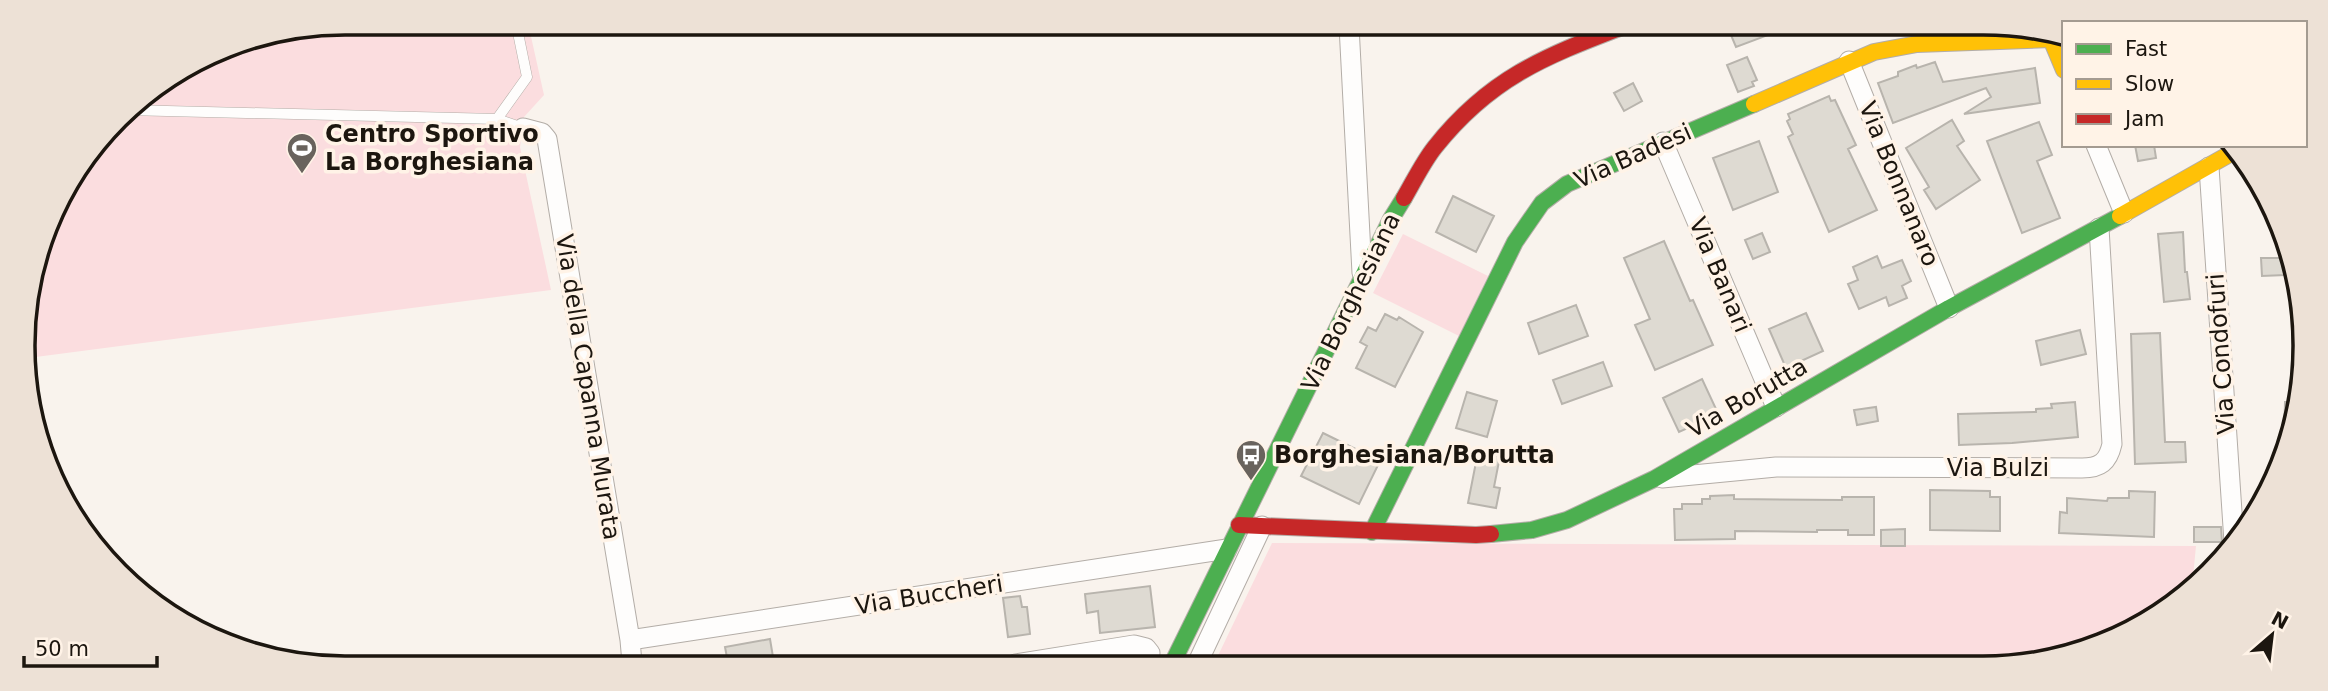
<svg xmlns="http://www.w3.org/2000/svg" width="2328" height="691" font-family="'DejaVu Sans',sans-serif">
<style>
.green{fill:#fbdddf}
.building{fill:#dedad2;stroke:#b8b4ad;stroke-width:2}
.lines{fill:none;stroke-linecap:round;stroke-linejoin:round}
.lane-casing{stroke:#b3ada7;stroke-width:11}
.street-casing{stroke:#b3ada7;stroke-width:21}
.fast-casing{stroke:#b3ada7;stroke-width:18}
.slow-casing{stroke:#b3ada7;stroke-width:18}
.jam-casing{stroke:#b3ada7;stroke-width:18}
.lane{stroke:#fefdfc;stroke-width:10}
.street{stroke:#fefdfc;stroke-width:19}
.fast{stroke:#4caf50;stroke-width:16}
.slow{stroke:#ffc107;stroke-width:16}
.jam{stroke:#c62828;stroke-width:16}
.labels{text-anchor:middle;stroke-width:7;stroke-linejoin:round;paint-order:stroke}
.poi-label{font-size:24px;font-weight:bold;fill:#1c160f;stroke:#fff3e7;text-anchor:start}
.street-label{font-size:24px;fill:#1c160f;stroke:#fff3e7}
.rim{fill:none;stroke:#1c160f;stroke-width:3.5}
</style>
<rect width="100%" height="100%" fill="#f9f3ed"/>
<path class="green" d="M346,23h182l16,72 -20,22 -4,30 31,143 -523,68 -5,-34 33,-122 76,-99 90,-56z
M1403,234l85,42 -29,60 -86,-43z
M1272,543l924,3 -3,31 -10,19 -58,39 -101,31 -810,-2z"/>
<path class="building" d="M1728,28h56v1l-48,18z
M1747,57l10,23 -5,2 2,4 -16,6 -11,-27z
M1935,62l8,20 92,-14 5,35 -76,11 27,-17 -5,-9 -93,35 -15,-40 20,-7v-4l18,-7 1,3z
M1633,83l9,18 -18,10 -10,-18z
M1829,96l2,5 4,-1 21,45 -8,4 29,61 -48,22 -41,-95 5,-3 -6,-13 3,-2 -2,-5z
M1952,120l12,21 -7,5 23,34 -44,29 -12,-19 5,-3 -23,-39z
M2039,122l13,33 -15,6 23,57 -38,15 -35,-92z
M1759,141l19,51 -45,18 -20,-52z
M2135,145h19l2,13 -18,3z
M1453,196l41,20 -18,36 -40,-20z
M2183,232l2,40h2l3,27 -26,3 -6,-68z
M1762,233l8,19 -17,7 -8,-19z
M1664,241l26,60 3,-1 20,45 -58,25 -20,-45 15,-6 -26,-61z
M1877,256l5,12 20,-8 9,21 -9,5 5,12 -18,8 -3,-9 -27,12 -11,-25 10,-4 -5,-13z
M2261,258h23l1,17 -23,1z
M1576,305l12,31 -49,18 -11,-31z
M1806,313l17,38 -37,17 -17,-39z
M1385,314l12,6 2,-3 24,15 -28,55 -39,-19 11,-22 -7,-4 8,-15 8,4z
M2080,330l6,24 -45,11 -5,-24z
M2160,333l5,109h20l1,20 -51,2 -4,-130z
M1603,362l9,24 -50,18 -9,-24z
M1702,379l14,30 -9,4 3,5 -31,14 -16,-34z
M1467,392l30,9 -10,36 -31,-9z
M2075,402l3,35 -66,6 -53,2 -1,-31 78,-2v-3l16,-1 -1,-4z
M2285,402h14v6l-13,35h-2z
M1876,407l2,14 -21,4 -3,-15z
M1323,433l57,28 -21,43 -58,-28z
M1478,452l22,4 -6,31 6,1 -4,20 -28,-5z
M1930,490l60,1v6h10v34l-70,-1z
M2129,491l26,1 -1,45 -95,-4 1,-21 7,1v-15l40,3 1,-3h21z
M1734,495v4l108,1v-3h32v38h-26v-5h-31v2l-82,-1v8l-60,1 -1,-31h8v-5h20v-5h8v-3z
M2194,527h27l1,15h-28z
M1905,529v17h-24v-16z
M1150,586l5,41 -55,6 -2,-22 -11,2 -2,-19z
M1020,596l2,11h5l3,27 -22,3 -5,-39z
M770,639l4,24h-46l-3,-16z"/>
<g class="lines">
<g class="lane-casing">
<path id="lane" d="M127,110l370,9 30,-42 -11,-54
M497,119l26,9"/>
</g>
<g class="street-casing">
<path id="street" d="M1349,26l13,247
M1849,61l100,247
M523,128l19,5 5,6 83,501 2,23
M1663,142l113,265
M2096,145l28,68
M2209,167l25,375
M1662,478l114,-11 306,1c18,0 26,-6 30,-24l-13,-216
M630,640l597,-91
M1015,664l119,-19 12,3 4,5 -2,11
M1197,664l65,-138"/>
</g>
<g class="fast-casing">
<path id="fast" d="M1372,532l143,-290 27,-39 25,-19 187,-80
M1491,534l41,-4 35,-10 87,-41 295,-171 171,-92
M1172,664l219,-445 13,-21"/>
</g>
<g class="slow-casing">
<path id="slow" d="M1754,104l120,-52 43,-8 134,-5 13,31
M2120,216l115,-65"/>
</g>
<g class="jam-casing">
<path id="jam" d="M1404,198c10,-17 19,-36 31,-51 54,-68 108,-90 187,-120
M1239,525l237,10 15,-1"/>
</g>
<use href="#lane" class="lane"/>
<use href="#street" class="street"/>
<use href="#fast" class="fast"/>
<use href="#slow" class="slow"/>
<use href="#jam" class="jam"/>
</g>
<defs>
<g id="stadium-pin" transform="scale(1.575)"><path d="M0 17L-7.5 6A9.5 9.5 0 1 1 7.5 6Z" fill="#69635d" stroke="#fff3e7"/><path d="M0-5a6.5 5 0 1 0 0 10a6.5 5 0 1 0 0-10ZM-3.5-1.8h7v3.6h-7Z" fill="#fff"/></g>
<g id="bus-pin" transform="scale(1.575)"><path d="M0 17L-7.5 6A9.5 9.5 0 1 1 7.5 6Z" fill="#69635d" stroke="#fff3e7"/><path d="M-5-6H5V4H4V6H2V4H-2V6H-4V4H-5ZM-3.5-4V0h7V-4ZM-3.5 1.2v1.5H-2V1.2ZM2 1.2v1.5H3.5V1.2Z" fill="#fff"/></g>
</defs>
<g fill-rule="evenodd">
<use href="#stadium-pin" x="302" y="148"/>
<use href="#bus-pin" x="1251" y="455"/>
</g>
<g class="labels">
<g class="poi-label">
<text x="325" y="142">Centro Sportivo<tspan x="325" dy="28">La Borghesiana</tspan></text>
<text x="1274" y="463">Borghesiana/Borutta</text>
</g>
<g class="street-label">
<text transform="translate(1633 156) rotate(-24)" y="8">Via Badesi</text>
<text transform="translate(1899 184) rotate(68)" y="8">Via Bonnanaro</text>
<text transform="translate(1720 275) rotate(67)" y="8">Via Banari</text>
<text transform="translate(1351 302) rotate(-64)" y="8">Via Borghesiana</text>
<text transform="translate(2221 354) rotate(-94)" y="8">Via Condofuri</text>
<text transform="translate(588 387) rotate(81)" y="8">Via della Capanna Murata</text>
<text transform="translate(1747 398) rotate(-30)" y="8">Via Borutta</text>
<text x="1998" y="476">Via Bulzi</text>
<text transform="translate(929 595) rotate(-9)" y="8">Via Buccheri</text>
</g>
</g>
<path d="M0 0H2328V691H0ZM345 35H1983A310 310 0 0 1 2293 345V346A310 310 0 0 1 1983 656H345A310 310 0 0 1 35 346V345A310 310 0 0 1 345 35Z" fill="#ede1d6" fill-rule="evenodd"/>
<path class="rim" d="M345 35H1983A310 310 0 0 1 2293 345V346A310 310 0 0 1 1983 656H345A310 310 0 0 1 35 346V345A310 310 0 0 1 345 35Z"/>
<rect x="2062" y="21" width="245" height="126" fill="#fff3e7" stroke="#a49b91" stroke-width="2"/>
<rect x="2076" y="44" width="35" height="10" fill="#4caf50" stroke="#a49b91" stroke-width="2"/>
<text x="2125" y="56" font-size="21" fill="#1c160f">Fast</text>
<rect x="2076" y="79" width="35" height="10" fill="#ffc107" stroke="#a49b91" stroke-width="2"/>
<text x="2125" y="91" font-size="21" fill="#1c160f">Slow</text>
<rect x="2076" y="114" width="35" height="10" fill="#c62828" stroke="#a49b91" stroke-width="2"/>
<text x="2125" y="126" font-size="21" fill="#1c160f">Jam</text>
<g transform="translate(2272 635) rotate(28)" stroke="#fff3e7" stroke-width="5" paint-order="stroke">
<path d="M0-5L12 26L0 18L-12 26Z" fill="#1c160f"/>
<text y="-10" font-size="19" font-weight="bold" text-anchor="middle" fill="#1c160f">N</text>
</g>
<path d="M24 656v10h133v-10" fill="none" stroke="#1c160f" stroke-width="3.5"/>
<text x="35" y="656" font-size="21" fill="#1c160f" stroke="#fff3e7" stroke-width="5" paint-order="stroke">50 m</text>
</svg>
